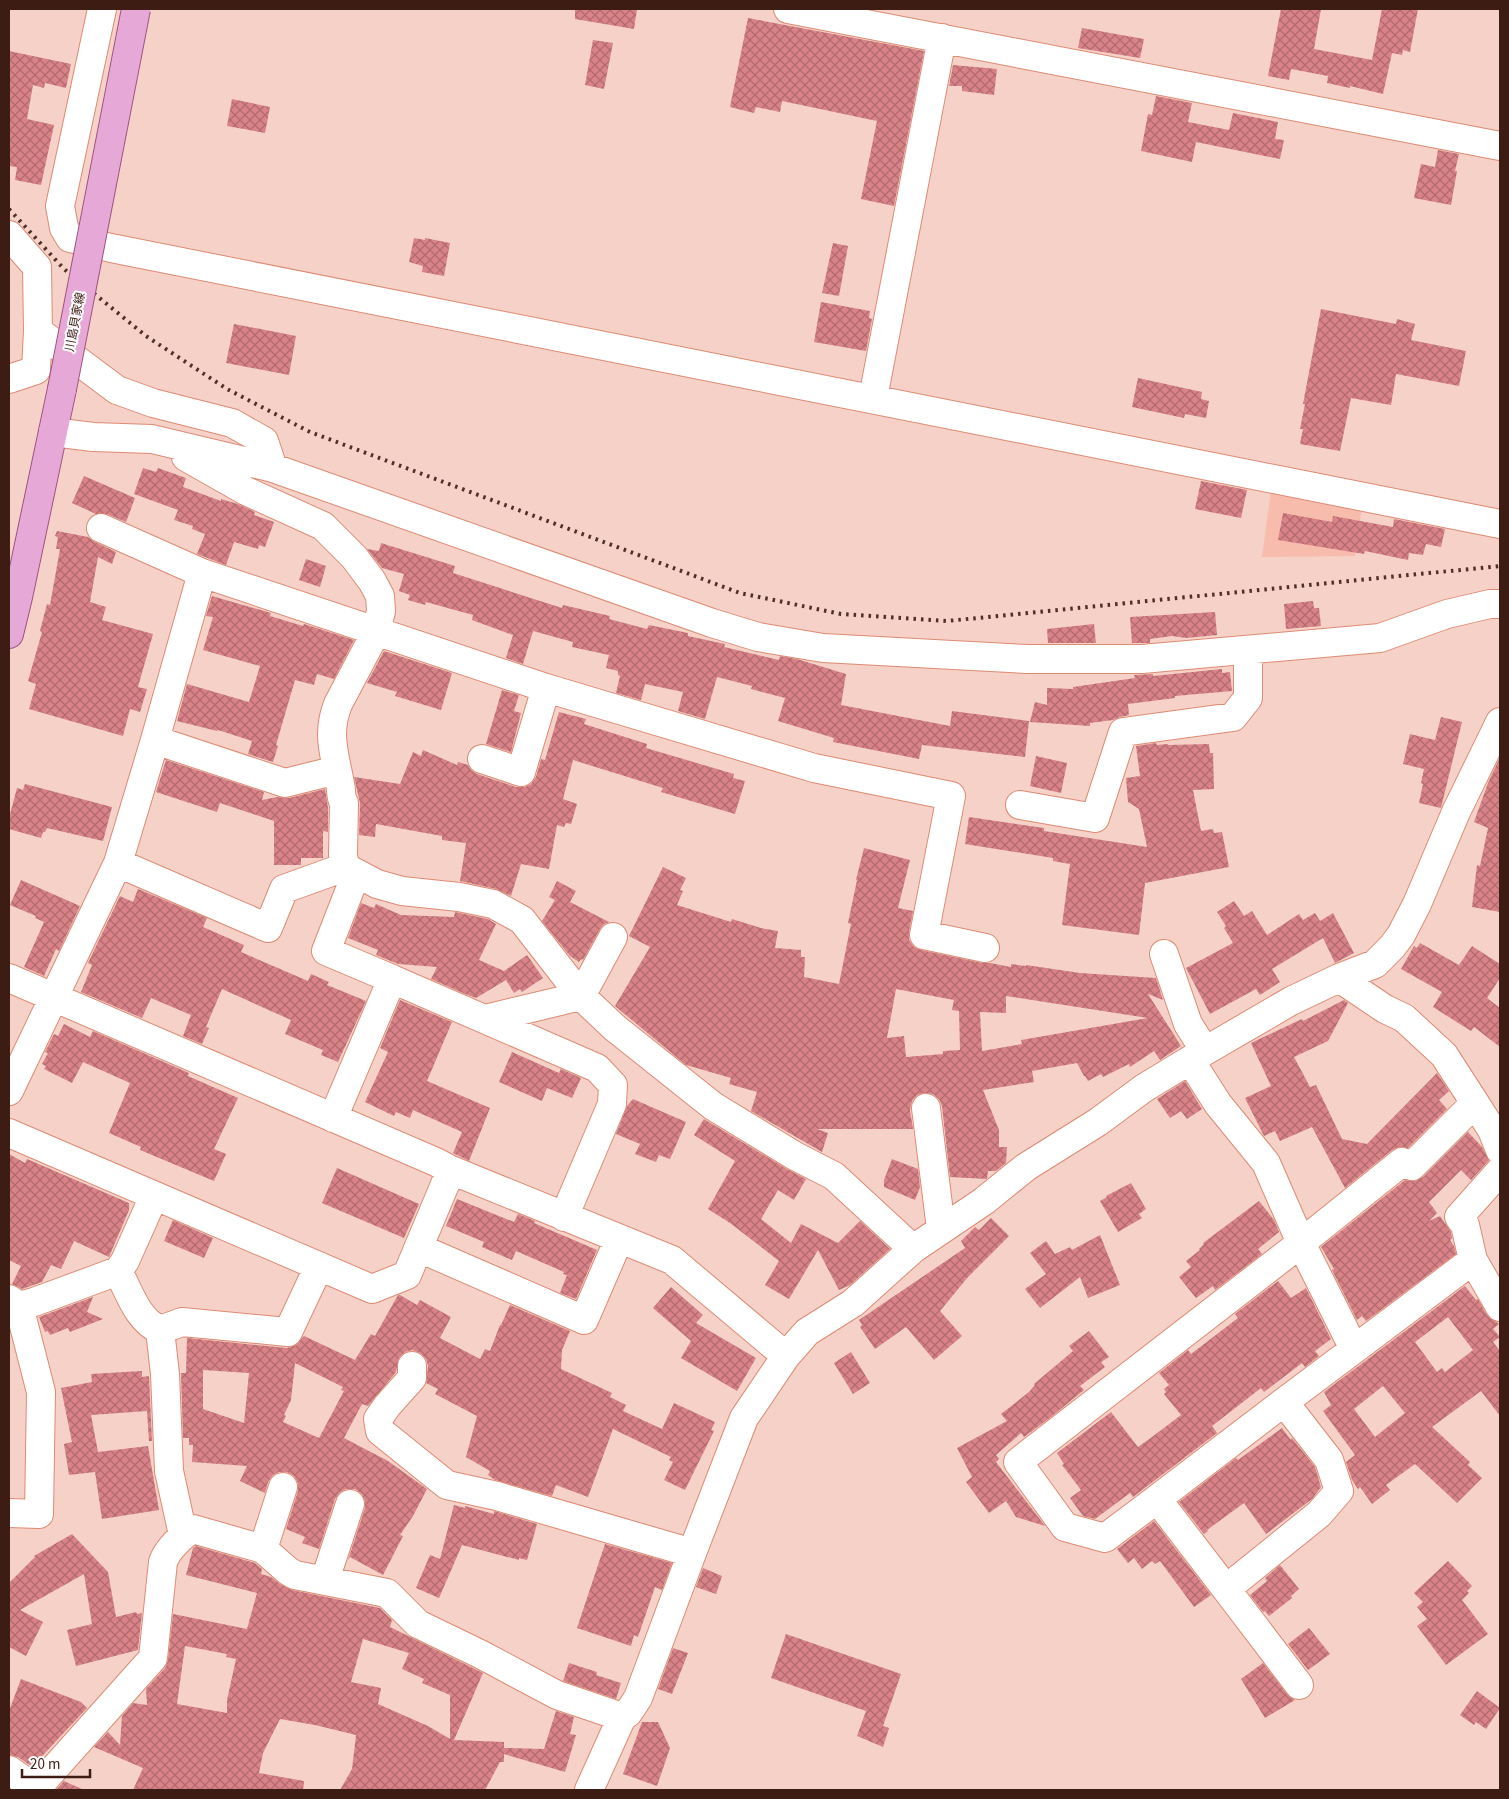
<svg xmlns="http://www.w3.org/2000/svg" width="1509" height="1799" font-family="'Source Sans 3','Noto Sans JP',sans-serif">
<style>
.green{fill:#f8bcac}
.building{fill:url(#building-cross-hatch);fill-rule:evenodd}
.lines{fill:none;stroke-linecap:round;stroke-linejoin:round}
.minor-casing{stroke:#dd8a73;stroke-width:30}
.major-casing{stroke:#9e5181;stroke-width:30}
.minor{stroke:#fff;stroke-width:28}
.major{stroke:#e5a8d7;stroke-width:28}
.rail{stroke:#512f26;stroke-width:4;stroke-dasharray:2.5 5;stroke-linecap:butt}
.major-bridge-casing{stroke:#9e5181;stroke-width:30;stroke-linecap:butt}
.major-bridge{stroke:#e5a8d7;stroke-width:28}
.labels{text-anchor:middle;stroke-width:4;stroke-linejoin:round;paint-order:stroke}
.street-label{font-size:12px;fill:#3d1c13;stroke:#fcfcfc}
</style>
<defs>
<pattern id="building-cross-hatch" width="8" height="8" patternUnits="userSpaceOnUse" patternTransform="scale(1.25)"><rect width="8" height="8" fill="#d98388"/><path d="M0 0l8 8M0 8l8-8" fill="none" stroke="#b16a6e"/></pattern>
</defs>
<rect width="100%" height="100%" fill="#f6d1c7"/>
<path class="green" d="M1272,483l91,16 -8,57 -93,1z"/>
<path class="building" d="M575,9h62l-3,20 -59,-10z
M1281,9h40l-7,40 58,11 10,-51h36l-8,43 -7,-2 -1,5 -10,-2 -9,41 -33,-8v2l-23,-5 1,-7 -37,-7 -2,11 -21,-4z
M748,18l176,33 -30,155 -33,-7 16,-78 -95,-20 -2,11 -24,-5 -2,6 -24,-6z
M1082,28l62,11 -4,19 -62,-10z
M593,40l20,3 -9,46 -19,-4z
M9,51l62,13 -5,24 -21,-5 -1,5 -11,-3 -6,34 27,6 -13,60 -26,-5 2,-13 -8,-1z
M953,65l44,4 -3,26 -32,-4v-5h-13z
M1156,96l36,7 -4,19 41,8 4,-17 45,9 -3,17 9,1 -4,19 -84,-17 -4,20 -51,-11 7,-37 4,1z
M232,99l38,8 -5,26 -38,-7z
M1438,150l21,4 -4,17h2l-6,34 -37,-7 7,-34 14,3z
M414,238l11,2v-2l25,5 -6,33 -22,-4 1,-6 -14,-4z
M833,243l15,3 -9,50 -17,-3z
M821,302l49,9 -1,7 3,1 -6,32 -52,-9z
M1321,309l75,15 1,-5 18,5 -4,16 55,11 -7,35 -63,-12 -5,31 -40,-7 -11,53 -40,-7 3,-15h-3l5,-25h-2z
M234,324l62,12 -7,39 -63,-12z
M1138,378l64,14 -1,7 8,2 -3,17 -21,-4 -1,4 -52,-11z
M143,468l13,4 2,-4 28,10 -3,9 38,14v-2l17,5 17,8 -1,3 20,7 -9,25 -6,-2 -1,4 -24,-7 -8,23 -29,-11 8,-20 -13,-5 1,-3 -19,-6 4,-10 -44,-16z
M84,476l51,22 -9,24 -19,-8h-11l-24,-11z
M1201,481l46,9 -6,28 -46,-9z
M1283,513l49,9 1,-6 60,11 1,-8 51,10 -4,18 -15,-3 -3,11 -14,-2 -1,7 -43,-9 -1,3 -86,-14z
M57,531l31,6 7,5 21,10 -4,12 -14,-7 -8,45 16,5 -4,13 51,14 -15,53 9,2 -7,23 -10,-3 -7,27 -94,-27 7,-25 -8,-3 14,-49 -2,-1 7,-27 3,1 10,-56h-4l2,-12 -3,-1z
M381,543l74,23 -2,7 109,35 1,-3 47,11 -1,3 38,10 2,-4 39,8v3l37,8 -1,3 55,13 1,-4 17,3 49,15 -5,31 109,21 2,-15 77,10 -4,36 -103,-12 -3,14 -86,-17 1,-4 -56,-17 7,-23 -34,-9 1,-3 -35,-9 -12,42 -27,-8 5,-19 -38,-8 -4,16 -25,-7 4,-17 -2,-1v-4l-12,-3 3,-13 -37,-8 1,-5 -40,-11 -10,33 -17,-6 7,-23 -41,-15 1,-5 -47,-13 -1,3 -17,-5 2,-5 -11,-4 5,-17 -22,-6 -15,-19 12,2z
M306,559l20,7 -6,21 -21,-7z
M212,596l59,17 -1,3 33,10 1,-2 50,16 -20,39 -17,-5 -3,11 -19,-5 -19,65 2,1 -5,16 -25,-8 4,-13 -34,-11 -1,1 -40,-10 10,-37 62,18 11,-36 -57,-16 10,-33 -7,-1z
M1313,601l1,7h5l2,18 -35,3 -2,-25z
M1215,612l2,23 -31,3 -14,-2 -22,3v4h-18l-2,-26z
M1094,624l2,19h-48l-1,-14z
M384,651l68,22 -11,37 -46,-14 2,-4 -30,-9z
M1222,669v4l8,-1 2,19 -57,5v2l-47,6 1,11 -9,2 -7,3 -23,3v3l-60,-4 5,-20 12,3v-17l26,1v-2l62,-9 -1,-3 19,-1v2z
M502,690l17,5 -5,16 7,2 -10,39 -25,-8z
M559,712l27,7 -2,5 63,20 -1,4 88,26 -1,4 12,3 -10,33 -74,-22 2,-4 -90,-28 -10,39 14,5 -6,20 -5,-1 -2,4 -7,-2 -8,44 -28,-5 -10,32 -15,-7 -36,-8 6,-38 -24,-3v-4l-66,-12 -1,13 -16,-2 1,-32 -6,-26 46,7 13,-32 8,4 2,-6 34,15 1,-3 10,3 3,5 6,4 39,13h9l6,-3 5,-7 5,-18 4,1z
M1441,717l21,5 -21,86 -22,-5 4,-19 -2,-1 3,-14 -21,-5 7,-30 25,6z
M1156,743l1,2 11,-1v1l41,-1 1,9h3l1,36 -21,1 8,41 12,-2 1,4 8,-1 7,35 -84,16 -6,52 -77,-10 8,-61 -17,-3v-3l-88,-14 4,-27 75,11v3l103,16 -8,-38 -11,-7 -2,-24 14,-2 -4,-30z
M1036,756l31,7 -6,30 -31,-7z
M1500,757v155l-28,-5 5,-42 3,1 8,-38 -14,-6 14,-39z
M166,760l98,32 -2,8 15,-3 12,1 36,-9 3,18v25l-5,-1v27h-22v7h-27v-44l-54,-18 -3,9 -61,-20z
M25,784l87,23 -9,34 -56,-13 -2,4h-2l-2,6 -32,-9v-11l8,-30 6,2z
M864,848l46,12 -12,48 15,3 -4,21v8l5,7 7,3 61,13h8l21,4v-3l15,2v-1l54,8 76,5 7,22 -15,-6 33,52 -21,14 -6,-9 -24,16 -1,-3 -26,13 -2,-3 -13,7 -3,-5h-1l-7,-13 -45,8 2,11 -51,8 16,40v17h8l-1,16 -10,8h-8l-1,8 -37,-2 -8,-71 -3,-7 -6,-5 -9,-1 -7,2 -5,6 -2,9 3,19h-96l11,4 -6,19 -71,-41 6,-19 -28,-8 2,-6 -45,-13 -71,-59 35,-59 -21,-11 34,-69 23,11 -6,12 3,1 -6,14 54,17 1,-3 29,9 17,3 -3,17 26,2v7h4l-1,20 35,7 12,-60 -3,-1 9,-43h-1zM896,989l58,11 -2,10 7,1 1,39 -17,1v3l-37,3 -2,-21 -17,2zM1006,996l142,22 -127,22 1,4 -40,7 -2,-39 26,1z
M21,880l59,26 -21,45 -3,-2 -12,27 -20,-9 20,-45 -9,-4 1,-2 -26,-11z
M557,881l19,10 -6,11 39,20 -5,2 -4,5 -17,31 -2,-1 -2,3 -9,-6 -28,-35 13,-21 -6,-3z
M138,889l69,29 -4,9 41,18 -3,7 67,29 3,-7 18,8 -2,3 39,16 -28,61 -17,-7 2,-5 -38,-16 6,-14 -69,-31 -16,38 3,1 -7,16 -19,-8 8,-21 -40,-17 -9,20 -61,-26 11,-27 -4,-2 32,-67 13,6z
M1234,901l10,15 8,-5 15,24 32,-21 4,6 12,-7 5,8 13,-8 21,40 -19,10 -12,-25 -51,31 8,13 -20,13 -4,-6 -46,25 -24,-46 47,-25 -9,-15 2,-2 -9,-14z
M361,903l13,5 2,-4 25,11 53,2 1,-5 33,7 8,5 -17,36 25,11 23,-16 16,23 -21,14 -2,-3 -6,4 -8,-13 -30,18 -11,-4 -34,-15 6,-12 -39,-3 -22,-9 2,-5 -30,-12z
M1420,943l39,22 13,-19 28,18v14l-13,20 13,10v39l-26,-20 -3,4 -38,-24 9,-15 -41,-23 13,-23 3,2z
M400,1000l52,22 -25,59 63,27 -21,53 -16,-8 9,-21 -49,-22 -3,8 -14,-6 -2,4 -29,-14 23,-50 -8,-4z
M1344,1000l4,3 -20,38 -34,16 16,30 6,-2 26,54 25,5 70,-71 12,18 -10,9 8,9 -39,39 -8,-1 -8,3 -47,38 -33,-61 -32,14 -5,-10 -11,5 -19,-38 26,-12 -20,-43 51,-24 1,2z
M64,1024l26,13 3,-6 96,42 -1,3 50,22 -24,51 12,5 -12,27 -74,-31 1,-3 -32,-14 21,-50 -47,-21 -11,21 -28,-14 2,-3 -4,-2 6,-11 -3,-1 9,-18 4,2z
M512,1052l47,21 2,-4 20,9 -9,20 -25,-10 -5,13 -43,-19z
M1185,1081l17,28 -15,10 -6,-8 -11,7 -13,-19z
M633,1099l53,23 -16,37 -11,-4 -3,7 -21,-8 5,-10 -24,-10 11,-28z
M704,1119l83,50 19,10 -12,21 -16,-10 -17,29 30,24 10,-19 37,19 22,-22 30,28 -40,36 -11,5 -21,-40 -29,49 -24,-14 14,-24 -49,-38 -22,-14 27,-48 -41,-26z
M1468,1132l14,15 7,13 -18,20 -10,-10 -32,32 8,11 -8,8 11,-5 11,16 1,6 -2,2 4,6 2,8 -90,67 -4,-5 -5,4 -25,-50 2,-1 -13,-22 84,-67 10,1 8,-4z
M9,1154l16,9 2,-4 102,44v7l-20,47 -35,-16 -13,28 -10,-4 -9,17 -20,7 -10,-5 9,-18 -12,-6z
M892,1159l26,10 2,18 -5,13 -31,-13v-7z
M337,1168l82,36 -15,34 -82,-35z
M1131,1183l15,26 -7,5 3,4 -24,14 -18,-31 7,-4 -1,-1z
M457,1199l57,23 4,-8 17,7 -1,2 63,27 -21,49 -16,-6 7,-18 -4,-1 1,-2 -48,-21 -4,9 -30,-13 2,-5 -38,-16z
M1259,1201l15,19 5,12 -21,17 4,5 -47,36 -2,-4 -17,12 -17,-21 12,-10 -5,-6 14,-11 -1,-1 5,-5 -1,-1z
M991,1218l18,18 -41,41 -28,34 22,25 -28,24 -28,-33 -31,22 -15,-22 2,-2 -3,-5 106,-72 -4,-7 14,-14 4,3z
M173,1220l40,18 -9,20 -40,-17z
M1100,1235l20,50 -32,13 -8,-21 -40,31 -15,-19 21,-15 -16,-21 16,-12 9,13 15,-7 2,3z
M1278,1281l13,17 15,-10 25,51 -16,12 4,5 -14,11 -3,-4 -38,29 -3,-4 -49,38 5,7 -84,64 -3,-4 -35,26 -12,-3 -13,-18 11,-8 -19,-25 2,-1 -7,-11 54,-41 27,35 14,-10 29,-22 -17,-21 2,-2 -2,-3 5,-4 -10,-12 29,-23 3,4 47,-36 -3,-4z
M1465,1286l11,14 2,-1 9,16 12,9 -6,5 7,8 -7,5 7,9v65l-19,-25 -49,36 38,35 -2,3 14,13 -25,25 -42,-39 -29,21 4,5 -18,14 -12,-17 -2,2 -6,-9 -6,-18 9,-7 -32,-44 8,-6 -7,-13zM1448,1317l25,33 -28,22 -3,-4 -5,4 -22,-30zM1383,1386l22,27 -30,24 -21,-28z
M671,1287l32,28 -7,8 60,35 -19,33 -56,-33 10,-17 -38,-33z
M398,1295h2l17,10 3,-5 31,17 -11,21 40,21 5,-10 5,2 10,-26h1l9,-20 60,26 -8,19 -1,19 51,24 -2,4 16,8 -3,6 39,18 12,-26 41,19 -4,8 3,1 -29,59 -21,-10 9,-18 -4,-2 2,-3 -58,-28 -25,68 -32,-12 -4,11 -57,-16 -7,-5 2,-4 -24,-14 11,-41 -42,-22 3,-5 -12,-6 2,-17 -2,-7 -6,-6 -8,-3 -7,2 -6,6 -3,14 -28,34 -6,-2 -18,34 44,23 39,28 -14,27 -13,19 3,1 -20,39 -33,-18 -2,3 17,-52v-7l-3,-7 -7,-5h-9l-6,3 -5,7 -16,50 -17,-6 3,-6 -19,-8 12,-38v-8l-4,-7 -7,-4h-8l-6,3 -5,7 -3,11 -25,-12 7,-15 -55,-4 1,-17h-4v-7h-6l-2,-65h5l1,-35 100,10 9,-3 8,-9 51,24 16,-26 4,2zM295,1363l48,24 -2,3 3,1 -25,47 -36,-16 3,-6 -2,-1 7,-15zM203,1370l46,3 -5,50 -41,-14z
M93,1297l-6,15 16,7 -33,13 -2,-4 -18,7 -2,-4 -3,1 -6,-15z
M1089,1331l20,26 -8,5 4,5 -25,19 4,4 -33,27 -27,20 -3,-4 -25,22 3,4 -3,3 49,64 -29,-9 -10,-16 -17,12 -23,-31 6,-5 -15,-29 50,-27 -6,-7 28,-22 6,-7 -1,-1 39,-33 -4,-5z
M851,1352l19,31 -17,11 -19,-31z
M142,1371v6l7,-1 3,65h-3l-2,-30 -56,4 7,37 50,-6 11,64 -57,9 -7,-47 -26,3 -5,-31 8,-2 -11,-54 31,-6 -1,-8z
M1282,1428l9,12 1,-2 23,29 6,20 -9,12 -46,35 -22,-31 -37,27 1,1 -4,3 -25,-32 57,-44 2,2z
M454,1505l11,3v-2l29,8v-3l43,13 -10,36 -8,-2v2l-57,-15 -23,53 -23,-10 14,-33 10,4z
M1154,1521l57,74 -17,12 -34,-46 -5,3 -3,-3 -10,8 -8,-11 -6,5 -11,-14z
M72,1534l36,38 8,45 20,-5 1,2 5,-1 -4,37 -62,16 -9,-36 25,-6 -8,-50 -64,36 23,12 -17,34 -17,-9v-64l26,-26 -1,-1z
M605,1544l67,19 -10,27 -7,-3 -17,50 -4,-2 -3,11 -54,-18z
M196,1546l59,17 7,6 -1,5 10,3 9,7 12,6 88,18 12,12 -2,7 93,46 -29,67 50,2v6l40,1 12,-38 18,6 -4,17 6,1 -11,37 -61,-18v8h-4l-15,28h-145l12,-21 4,-34 -41,-10 -35,-6 -17,34 -4,20 45,8 -1,9h-170l10,-22 -49,-21 14,-15 12,13 2,-29 11,-13 14,2 -1,-16 19,-21 3,-8 5,-46 74,15 10,-36 -71,-18 7,-27zM363,1639l46,14 -7,16 22,10 -2,4 28,12v44l-22,-13 -50,-22 3,-16 -30,-6zM185,1646l42,8 -1,3 10,2 -9,41v13l-50,-9z
M1448,1561l24,25 -5,5 2,2 -7,7 26,34 -42,31 -29,-39 10,-7 -10,-12 6,-5 -9,-9z
M1280,1565l19,24 -8,7 1,2 -23,18 -4,-5 -2,1 -13,-17 17,-14 -2,-3z
M703,1568l19,8 -6,18 -20,-7z
M1309,1628l21,26 -22,16 -20,-26z
M786,1634l115,40 -18,52 6,2 -6,19 -26,-11 9,-25 -95,-33z
M673,1648l15,5 -16,41 -14,-5z
M569,1663l28,9 -1,3 25,8 -5,16 -53,-18z
M1263,1663l24,31 8,6 -30,18 -24,-39z
M21,1679l60,23 6,6 -55,59 2,1 -16,-11 -9,-2v-44z
M1477,1691l23,17 -14,21 -10,-7 -2,3 -14,-10z
M642,1722h16l12,26 -13,38 -34,-12z
M64,1781l20,9h-28z"/>
<g class="lines">
<g class="minor-casing">
<path id="minor" d="M102,9l-42,197 4,22 6,10 41,10 1389,276
M788,9l712,137
M9,235l28,32 1,64 79,59 36,13 79,20 32,18 9,27
M9,379l27,-9 2,-39
M873,398l69,-360
M53,432l40,5 59,2 121,29 439,155 46,14 65,11 204,11h115l238,-21 67,-24 43,-10h10
M186,457l60,34 77,35 31,31 18,24 8,15 1,15 -5,21 -38,72c-12,30 -3,51 2,80 2,7 0,13 4,19l-1,52 2,12 32,17 25,7 57,6 34,7 29,16 59,76 34,32 98,78 82,50 39,20 79,73
M101,528l101,45 344,115 268,80 137,28 -27,139 61,13
M155,740l130,43 52,-13
M482,759l39,13 25,-84
M1020,805l75,13 28,-86 110,-15 15,-19v-48
M118,863l150,65 16,-39 61,-22
M356,874l-30,77 66,28
M1164,954l24,70 17,27
M9,978l427,184 15,8 221,90 114,96
M1339,978l46,31 19,9 40,37 31,48 17,27 8,20
M485,1019l96,-23 32,-59
M1190,1060l28,44 48,59 35,80 53,106
M9,1091l109,-228 37,-123 47,-167
M926,1108l15,121
M333,1118l59,-139 205,89 16,17 -1,19 -48,113
M9,1133l363,156 35,-14 44,-105
M1500,1171l-41,46 6,8 8,35 27,47
M419,1248l165,72 35,-81
M1473,1260l-189,142 45,58 10,31 -20,23 -93,75 -69,-90 -52,39 -40,-11 -47,-65 283,-219 101,-81 10,4 63,-63
M118,1271c11,20 19,49 42,59l22,-8 106,10 31,-66
M9,1299l10,7 22,86 -2,122 -30,-1
M19,1306l15,-4 84,-31 7,-10 29,-65
M160,1330l5,44 4,97 14,64
M412,1366v12l-25,28 -9,13 2,12 67,54 50,11 195,57
M1157,1499l127,-97
M263,1549l20,-62
M325,1580l25,-76
M1226,1589l73,96
M9,1770l28,20
M39,1790l5,-10 109,-122 10,-96c4,-12 19,-27 30,-33l70,20 25,22 7,4 92,18 31,31 62,30 77,41 65,22
M589,1790l33,-73 6,-4 10,-15 54,-145 52,-135 42,-62 21,-24 46,-29 60,-54 71,-48 42,-34 72,-45 46,-34 61,-37 86,-50 48,-23 36,-14 17,-17 9,-12 16,-31 39,-92 44,-90"/>
</g>
<g class="major-casing">
<path id="major" d="M9,634l9,-37 44,-208"/>
</g>
<use href="#minor" class="minor"/>
<use href="#major" class="major"/>
<path class="rail" d="M9,209l55,60 82,67 81,53 83,43 430,161 101,21 106,7 553,-55"/>
<g class="major-bridge-casing">
<path id="major-bridge" d="M62,389l74,-380"/>
</g>
<use href="#major-bridge" class="major-bridge"/>
</g>
<g class="labels">
<g class="street-label">
<text transform="translate(75 322) rotate(-79)" y="4">川島貝家線</text>
</g>
</g>
<rect width="1509" height="1799" fill="none" stroke="#3d1c13" stroke-width="20"/>
<path d="M22 1769v8h68v-8" fill="none" stroke="#3d1c13" stroke-width="2.5"/>
<text x="30" y="1769" font-size="15" fill="#3d1c13" stroke="#fcfcfc" stroke-width="4" paint-order="stroke">20 m</text>
</svg>
